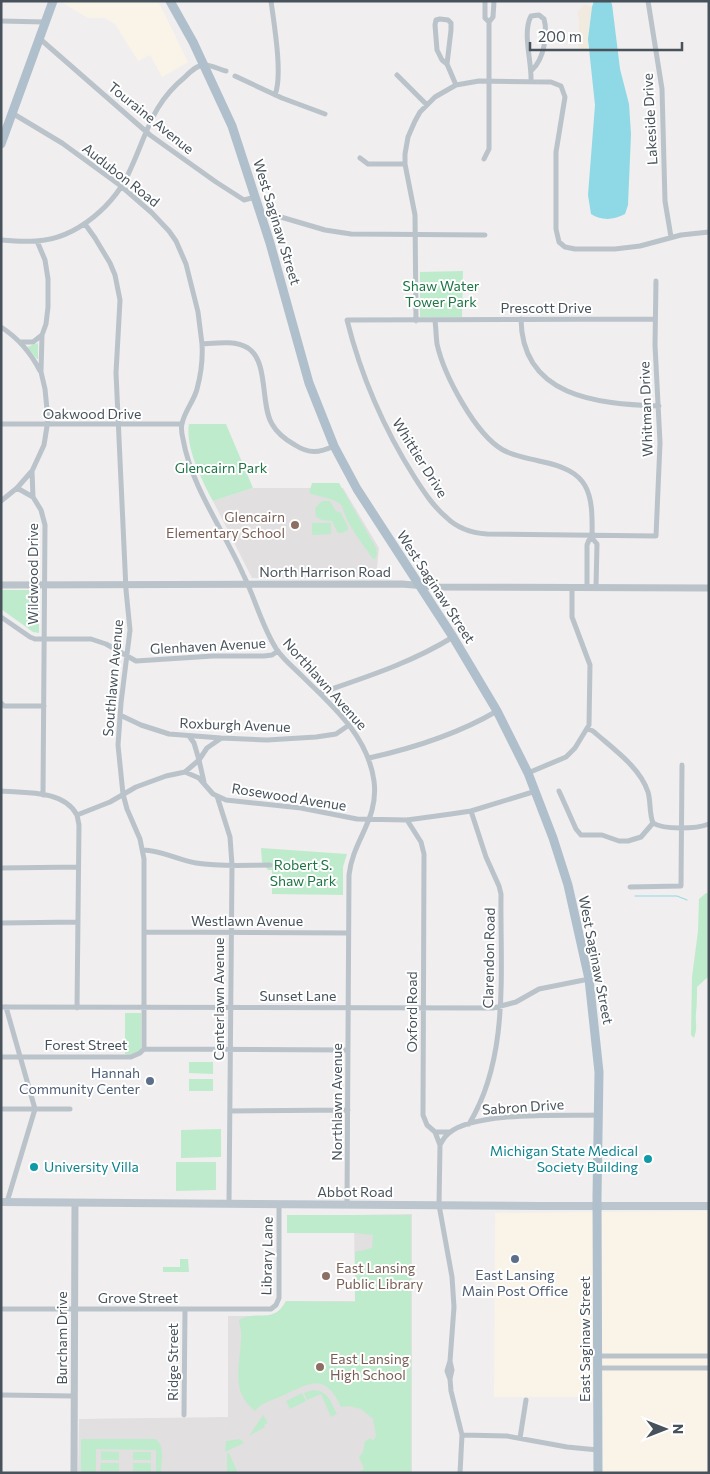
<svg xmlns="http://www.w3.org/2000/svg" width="710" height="1474" font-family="Commissioner,sans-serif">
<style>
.commercial{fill:#faf4e8}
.education{fill:#e1dfdf}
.green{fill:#bfebcd}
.sand{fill:#f1eadf}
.water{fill:#8fd8e5}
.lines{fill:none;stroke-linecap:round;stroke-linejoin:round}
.stream{stroke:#8fd8e5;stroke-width:1}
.minor{stroke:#bac3ca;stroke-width:5}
.tertiary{stroke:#bac3ca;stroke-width:7}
.secondary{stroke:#bbc5ce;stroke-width:8}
.primary{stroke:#afbfcb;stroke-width:9}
.education-dot{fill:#8d6e63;stroke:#fff;stroke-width:2}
.service-dot{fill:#5c6f8a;stroke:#fff;stroke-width:2}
.culture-dot{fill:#0f9aa8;stroke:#fff;stroke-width:2}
.labels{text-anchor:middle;stroke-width:4;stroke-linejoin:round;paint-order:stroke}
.street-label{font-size:14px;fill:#47525a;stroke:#fff}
.park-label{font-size:14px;fill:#1e7544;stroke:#fff}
.education-label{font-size:14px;fill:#785e54;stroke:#fff;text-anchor:start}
.service-label{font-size:14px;fill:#4e5e75;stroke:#fff;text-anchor:end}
.culture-label{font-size:14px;fill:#0d838f;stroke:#fff;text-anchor:end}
</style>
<rect width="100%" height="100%" fill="#f0eeee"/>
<path class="commercial" d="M60,1h98l30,61 -26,15 -12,-22 -12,6 -23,-37 -10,-6h-17z
M709,1211l-1,262h-113v-76h-101l1,-184z"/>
<path class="education" d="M253,488h90l36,60 -3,30h-124l-39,-77z
M412,1214v259h-334l1,-54 149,-2v-101h42l10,-5 6,-10h69l-1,-86z"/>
<path class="green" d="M463,271l-1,46h-42v-45z
M38,343v16h-1l-10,-12z
M189,424h37l27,64 -40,13c-11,-20 -28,-54 -24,-77z
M312,483h27l37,65 1,7 -2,4h-2c-8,-12 -18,-24 -24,-36 -3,-4 -6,-15 -8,-18 -5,-7 -23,-8 -32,-12z
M322,501h8l6,10 5,2 7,14v3l-6,3h-4l-6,-12 -10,-1 -6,-3 -1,-9z
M312,523h19v11l-19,1z
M1,590h38v43l-6,-1 -32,-23z
M261,848l86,6 -4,13v28l-71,-1v-24h-4l-6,-8z
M706,893l3,1v82l-12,11c0,9 0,17 -1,26 -1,10 2,14 -2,25l-3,-3 1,-58 6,-46 1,-32z
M125,1013h16v37l-8,5 -8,-1z
M189,1062h24v12l-24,-1z
M189,1079h24v12h-24z
M221,1129v28l-40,1v-28z
M176,1162h40v28l-40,1z
M287,1215h124v258h-55l8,-4 -5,-12 4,-5 2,-11 6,-3 2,3 3,-5 -3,-17 -12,-10 -12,-3 -8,1c-16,-35 -31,-24 -59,-11 -10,4 -21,7 -27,15 -25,-19 -15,-44 -14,-72 1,-7 -1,-13 -2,-19 19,-11 34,5 47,-19l69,1v-50l17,-4 1,-13 -18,-2h-68z
M180,1259h8l1,13h-26v-5h17z
M313,1390c15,1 18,12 24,24l-6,3 -10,-23 -14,6 -3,-7z
M302,1393l4,8 -16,8 -4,-8z
M263,1415l5,8 -4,2 1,2 -16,9z
M82,1439h73c11,6 6,23 6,34h-5v-23l-60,-1v24h-15v-33z
M240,1439l4,4 -19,9 1,-11z
M101,1451l18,1v8h-18z
M133,1452h18v8h-18z
M228,1453h1l9,20h-11v-18z
M101,1463h18v8h-19z
M133,1463h18v9l-18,-1z"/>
<path class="sand" d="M584,4l8,3 -3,20 -1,22 -5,2 -5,-5 1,-26 -2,-7z"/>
<path class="water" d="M594,1h16l2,3 8,65 9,35 2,30 -3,71 -3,9c-11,6 -23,7 -34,0l-3,-19 7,-90 -7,-66 4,-32z"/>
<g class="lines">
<path class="stream" d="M635,896h42l10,4"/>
<path class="minor" d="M271,1c3,23 12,74 4,94
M485,1v17l4,4 4,-5 1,-16
M648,1l14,88 3,112 6,36
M1,21l44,1
M39,38l111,97 66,47 28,18 12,-3
M447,64l4,-34v-7l-3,-3 -8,-1 -4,1 -1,5 2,25 5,10 5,4 9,21
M397,75l30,30
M235,76l47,22 43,16
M531,81c1,-19 -9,-48 0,-65l8,-1 5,4c4,15 0,40 -12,51
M12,113l50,30 59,43 31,27 17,18 7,10 10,23 12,48 4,32c15,-1 33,-4 46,4 21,14 12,56 24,76 5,9 14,16 23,21 14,9 24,8 39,1
M360,158l8,6h37
M484,159l5,-10v-127
M262,216l12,-1 51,15 26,4 134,1
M85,224l10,14 15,25 5,12 5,25 -4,73 10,217 4,40 -9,73 -3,42 5,49 4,15 13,30 4,20v190
M1,240c11,1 23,2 35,1 41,-2 80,-37 95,-73 17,-37 21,-64 54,-91 5,-5 12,-12 19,-12 6,-1 16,5 22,6
M37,241l8,19 3,19v28l-2,17 -4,11 -1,37 4,17 3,31 -4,25 -12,26 1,26 8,13 4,15 -2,270
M521,319c1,78 76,85 138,87
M655,319l-308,1c14,56 37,109 68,158 9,14 18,28 31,39 11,11 26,16 41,17l169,2 4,-93 -5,-98 1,-64
M416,321l-1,-106 -10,-51v-10l3,-17 7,-16 5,-9 15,-15 21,-12 23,-4 72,1 10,4 4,11 -9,55v77l3,13 6,5 10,2h40l25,-3 41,-11 28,-3
M435,321c1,7 1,15 2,23 7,31 38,90 66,106 11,6 24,8 36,11 51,10 54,30 53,77l-3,2 -2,5v42
M1,327c17,11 30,26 39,44
M21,342h12l9,-7
M202,344c1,16 -1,30 -5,45 -3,12 -13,23 -15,35 -1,4 0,11 1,15 8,47 41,92 60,135 12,24 19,53 34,76 7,10 17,18 26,27 31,30 65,60 71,104 5,39 -21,58 -25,94l-2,329
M1,424h181
M17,488l16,9
M1,501l16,-13 14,-16
M592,538l5,6 -1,43
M1,617l29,20 5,2h56l15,5 30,17 77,-5h51l8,-1 6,-4
M320,693c46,-16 91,-30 133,-56
M1,703l3,3h40
M120,715l21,10 28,9 52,4 46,2 49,-3 20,-3 13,-9
M588,729l5,2c19,17 47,36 55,61 3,10 1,21 5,31
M369,758c45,-10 89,-24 128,-47
M185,772l14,-12 -5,-17 -5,-7
M528,773l38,-16 9,-9 14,-23 1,-60 -18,-48v-30
M204,782l-5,-22 8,-12 13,-9
M1,791c25,2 63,-1 76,24l33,-13 26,-15 30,-11 19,-4 14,6 14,16 13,6 75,8 56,11 50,1 44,-6 20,-3 65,-20
M559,791l17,38 5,6h21l17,6h9l13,-4 12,-14
M217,796l13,41 2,28 -3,338
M407,820l14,22 3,12 -1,261 4,10 8,7 5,13 -1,60 13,72 2,30 -4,54 -3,10 3,8 1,12 11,44 -2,38
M653,823c11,7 43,6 56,1
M143,850c18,0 35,10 53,13 25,4 50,2 74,2
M1,868l77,-1
M630,887l51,-1 1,-121
M1,923l77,-1
M145,932l203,1
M1,1007l492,1 23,-6 23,-13 50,-10
M6,1007l29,102 -28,93
M77,1008l2,-183 -2,-10
M1,1057h130l9,-4 4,-4 204,1
M1,1109h69
M230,1111l118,-1
M469,1124c41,-67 31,-155 32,-230l-2,-8 -13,-29 -15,-46
M435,1132h15
M440,1145c2,-4 5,-9 9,-12 26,-22 116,-17 151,-18
M1,1309h270l5,-4 3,-7v-94
M599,1356h110
M450,1361l2,9 -2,9
M599,1368h110
M1,1395l73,1
M184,1415l1,-106
M462,1435l45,1 60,11 31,3
M520,1438l6,-38"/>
<path class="tertiary" d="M1,585l401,-1 34,3 273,1
M74,1473l1,-269"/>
<path class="secondary" d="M1,1202l539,4h169"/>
<path class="primary" d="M170,1l23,41 39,84 38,117 39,140 25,63 23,43 96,148 44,74 31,62 25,65 15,47 21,94 10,93 -2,124 1,277
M1,144l52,-143"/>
</g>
<g class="education-dot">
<circle cx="295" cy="525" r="5"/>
<circle cx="326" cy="1276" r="5"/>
<circle cx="320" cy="1367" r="5"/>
</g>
<g class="service-dot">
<circle cx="150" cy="1081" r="5"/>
<circle cx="515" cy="1259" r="5"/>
</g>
<g class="culture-dot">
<circle cx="648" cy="1159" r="5"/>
<circle cx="34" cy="1167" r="5"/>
</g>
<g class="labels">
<g class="street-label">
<text transform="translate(151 118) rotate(39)" y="5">Touraine Avenue</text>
<text transform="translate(650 119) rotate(-93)" y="5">Lakeside Drive</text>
<text transform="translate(121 175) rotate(38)" y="5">Audubon Road</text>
<text transform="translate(277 222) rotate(73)" y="5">West Saginaw Street</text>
<text x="546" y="313">Prescott Drive</text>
<text transform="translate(646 409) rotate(-92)" y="5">Whitman Drive</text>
<text x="92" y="419">Oakwood Drive</text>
<text transform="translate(420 458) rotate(58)" y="5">Whittier Drive</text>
<text x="325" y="577">North Harrison Road</text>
<text transform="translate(33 574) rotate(-90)" y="5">Wildwood Drive</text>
<text transform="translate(436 587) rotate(57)" y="5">West Saginaw Street</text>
<text transform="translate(208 646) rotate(-3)" y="5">Glenhaven Avenue</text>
<text transform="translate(113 678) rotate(-85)" y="5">Southlawn Avenue</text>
<text transform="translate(325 684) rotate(48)" y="5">Northlawn Avenue</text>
<text transform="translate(235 725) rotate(2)" y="5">Roxburgh Avenue</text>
<text transform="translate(289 797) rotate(9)" y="5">Rosewood Avenue</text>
<text x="247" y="926">Westlawn Avenue</text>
<text transform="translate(489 958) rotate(-89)" y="5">Clarendon Road</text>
<text transform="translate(596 960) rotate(79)" y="5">West Saginaw Street</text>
<text x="298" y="1001">Sunset Lane</text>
<text transform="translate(219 999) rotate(-90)" y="5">Centerlawn Avenue</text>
<text transform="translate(412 1012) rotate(-90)" y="5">Oxford Road</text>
<text x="86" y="1050">Forest Street</text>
<text transform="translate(337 1102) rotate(-90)" y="5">Northlawn Avenue</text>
<text transform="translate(523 1107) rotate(-4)" y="5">Sabron Drive</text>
<text x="355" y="1197">Abbot Road</text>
<text transform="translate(267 1256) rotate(-89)" y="5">Library Lane</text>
<text x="138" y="1303">Grove Street</text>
<text transform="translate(62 1338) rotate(-90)" y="5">Burcham Drive</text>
<text transform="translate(585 1339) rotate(-90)" y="5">East Saginaw Street</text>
<text transform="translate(173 1362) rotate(-90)" y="5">Ridge Street</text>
</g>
<g class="park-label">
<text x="441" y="291">Shaw Water<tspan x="441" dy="16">Tower Park</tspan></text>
<text x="221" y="473">Glencairn Park</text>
<text x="303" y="870">Robert S.<tspan x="303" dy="16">Shaw Park</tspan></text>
</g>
<g class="education-label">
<text x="285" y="522" text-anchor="end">Glencairn<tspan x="285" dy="16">Elementary School</tspan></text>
<text x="336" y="1273">East Lansing<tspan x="336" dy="16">Public Library</tspan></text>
<text x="330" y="1364">East Lansing<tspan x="330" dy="16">High School</tspan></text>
</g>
<g class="service-label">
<text x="140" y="1078">Hannah<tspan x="140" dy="16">Community Center</tspan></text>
<text x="515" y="1280" text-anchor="middle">East Lansing<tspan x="515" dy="16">Main Post Office</tspan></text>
</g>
<g class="culture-label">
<text x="638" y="1156">Michigan State Medical<tspan x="638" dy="16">Society Building</tspan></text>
<text x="44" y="1172" text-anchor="start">University Villa</text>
</g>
</g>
<rect width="710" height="1474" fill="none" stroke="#47525a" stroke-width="5"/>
<g transform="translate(665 1429) rotate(90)" stroke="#ffffff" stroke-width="4" paint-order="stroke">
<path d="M0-4L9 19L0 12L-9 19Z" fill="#47525a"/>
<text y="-8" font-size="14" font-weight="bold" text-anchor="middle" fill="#47525a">N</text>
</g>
<path d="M530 42v8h152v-8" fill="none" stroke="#47525a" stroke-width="2.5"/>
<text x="538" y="42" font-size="15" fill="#47525a" stroke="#ffffff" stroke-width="4" paint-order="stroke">200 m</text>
</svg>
